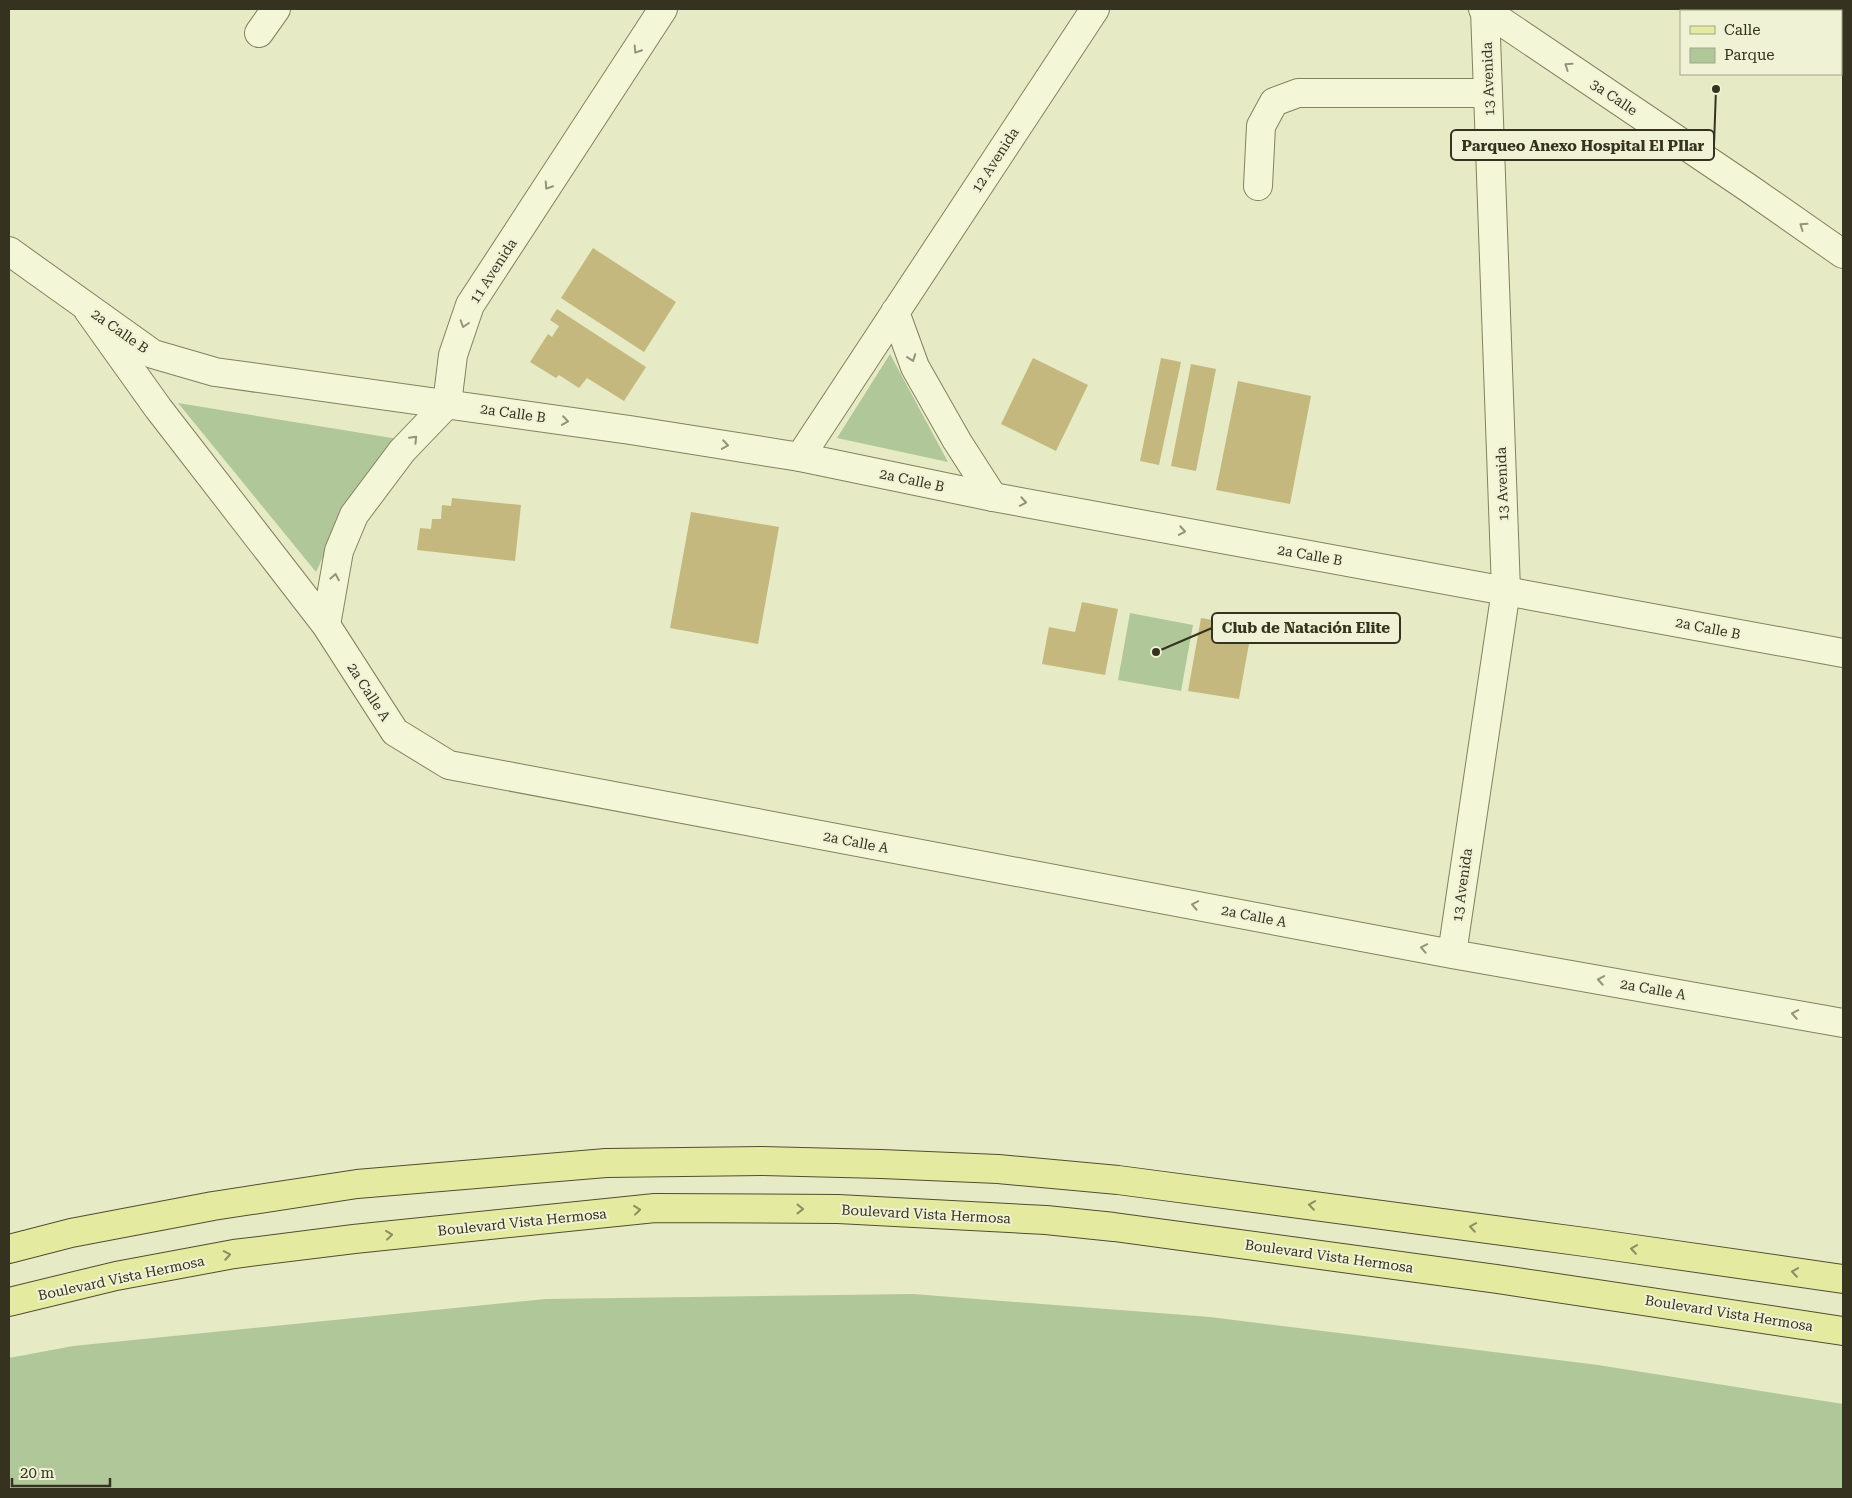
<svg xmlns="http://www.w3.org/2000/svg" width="1852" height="1498" font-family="'Roboto Serif',serif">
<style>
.green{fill:#b0c79a}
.building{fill:#c5b87e}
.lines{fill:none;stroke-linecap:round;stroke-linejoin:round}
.minor-casing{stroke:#84815d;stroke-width:30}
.tertiary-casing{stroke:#84815d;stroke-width:30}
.primary-casing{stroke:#524d30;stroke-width:30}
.minor{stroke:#f3f6d7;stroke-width:28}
.tertiary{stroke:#f3f6d7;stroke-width:28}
.primary{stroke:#e4eaa0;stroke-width:28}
.oneway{stroke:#94947b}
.oneway2{stroke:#8c8e60}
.labels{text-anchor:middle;stroke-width:4;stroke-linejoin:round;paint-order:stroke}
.street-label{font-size:14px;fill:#35321f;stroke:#eff2d4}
.leader{fill:none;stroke:#35321f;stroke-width:2}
.callout-dot{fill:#35321f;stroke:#eff2d4;stroke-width:2}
.callout{fill:#eff2d4;stroke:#35321f;stroke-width:2}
.callout-label{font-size:15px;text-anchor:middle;font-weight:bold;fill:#35321f}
</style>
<rect width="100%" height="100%" fill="#e6eac5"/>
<path class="green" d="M890,354l58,108 -111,-24z
M178,403l220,36 -52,68 -30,65z
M1130,613l63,12 -12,66 -63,-11z
M913,1294l297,23 388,48 245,39v85h-1834v-131l64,-12 473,-47z"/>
<path class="building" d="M593,248l83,54 -32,50 -83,-54z
M557,309l89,58 -22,34 -37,-23 -8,10 -20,-13 -3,3 -26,-16 18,-28 4,3 7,-11 -9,-6z
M1033,358l55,27 -32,66 -55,-27z
M1161,358l20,4 -22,103 -19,-4z
M1191,364l25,5 -20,102 -25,-5z
M1238,381l73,15 -21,108 -74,-14z
M452,498l69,7 -6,56 -98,-11 3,-22 11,1 1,-10h9l1,-14 9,1z
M691,512l88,15 -21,117 -88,-16z
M1082,602l36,7 -13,66 -63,-11 7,-37 26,5z
M1201,618l51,9 -13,72 -51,-8z"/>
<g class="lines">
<g class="minor-casing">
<path id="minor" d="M259,33l17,-24
M1258,186l3,-60 13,-24 24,-9h190
M88,310l70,98 168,217 69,107 54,33 1003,189 391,69
M895,312l20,55 42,74 36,56
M800,457l295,-448
M326,625l13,-74 15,-36 48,-64 45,-47 6,-49 17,-50 193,-296
M1452,954l54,-364 -21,-580"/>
</g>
<g class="tertiary-casing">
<path id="tertiary" d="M1483,9l264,178 96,67
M9,251l144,103 62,18 415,58 170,27 193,40 850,156"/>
</g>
<g class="primary-casing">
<path id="primary" d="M9,1249l62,-16 142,-27 144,-22 249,-21 156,-2 119,3 117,5 120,11 474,63 251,36
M9,1302l107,-26 118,-22 120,-15 301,-31 183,1 208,11 68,7 383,52 346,52"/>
</g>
<use href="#minor" class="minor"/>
<use href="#tertiary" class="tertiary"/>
<use href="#primary" class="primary"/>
</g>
<defs><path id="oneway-chevron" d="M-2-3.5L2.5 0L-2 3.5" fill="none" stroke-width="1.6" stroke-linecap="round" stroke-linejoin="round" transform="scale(1.25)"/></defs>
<g class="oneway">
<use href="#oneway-chevron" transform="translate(637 50) rotate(123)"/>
<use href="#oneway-chevron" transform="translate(1568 66) rotate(-146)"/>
<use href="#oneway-chevron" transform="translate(548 186) rotate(123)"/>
<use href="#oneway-chevron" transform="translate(1803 226) rotate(-145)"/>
<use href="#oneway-chevron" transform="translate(464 324) rotate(108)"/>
<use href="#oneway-chevron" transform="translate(912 358) rotate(70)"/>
<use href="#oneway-chevron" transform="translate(565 421) rotate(8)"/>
<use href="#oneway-chevron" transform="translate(414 439) rotate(-46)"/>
<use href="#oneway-chevron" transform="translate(725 445) rotate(9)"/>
<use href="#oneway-chevron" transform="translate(1023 502) rotate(10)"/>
<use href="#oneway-chevron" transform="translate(1182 531) rotate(10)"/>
<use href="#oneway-chevron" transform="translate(335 577) rotate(-80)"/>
<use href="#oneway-chevron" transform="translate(1195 905) rotate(-169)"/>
<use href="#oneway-chevron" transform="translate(1424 948) rotate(-169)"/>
<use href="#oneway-chevron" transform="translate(1601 980) rotate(-170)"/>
<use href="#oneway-chevron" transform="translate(1795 1014) rotate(-170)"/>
</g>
<g class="oneway2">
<use href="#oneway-chevron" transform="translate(1312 1205) rotate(-172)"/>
<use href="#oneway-chevron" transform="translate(800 1209)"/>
<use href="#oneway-chevron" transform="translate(637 1210) rotate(-6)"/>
<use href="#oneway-chevron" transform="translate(1473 1227) rotate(-172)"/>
<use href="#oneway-chevron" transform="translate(389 1235) rotate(-6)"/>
<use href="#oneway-chevron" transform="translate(1634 1249) rotate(-172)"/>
<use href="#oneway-chevron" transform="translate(227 1255) rotate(-10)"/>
<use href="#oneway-chevron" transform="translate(1795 1272) rotate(-172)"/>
</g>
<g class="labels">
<g class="street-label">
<text transform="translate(1488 79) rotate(-92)" y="5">13 Avenida</text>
<text transform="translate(1614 97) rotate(34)" y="5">3a Calle</text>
<text transform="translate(995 160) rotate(-57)" y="5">12 Avenida</text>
<text transform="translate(493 271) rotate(-57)" y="5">11 Avenida</text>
<text transform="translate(120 331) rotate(35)" y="5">2a Calle B</text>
<text transform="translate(513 413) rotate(8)" y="5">2a Calle B</text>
<text transform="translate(912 480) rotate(12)" y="5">2a Calle B</text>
<text transform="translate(1502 484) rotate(-92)" y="5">13 Avenida</text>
<text transform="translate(1310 555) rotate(10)" y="5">2a Calle B</text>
<text transform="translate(1708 628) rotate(11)" y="5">2a Calle B</text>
<text transform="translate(369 692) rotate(57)" y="5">2a Calle A</text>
<text transform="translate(856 842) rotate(11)" y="5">2a Calle A</text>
<text transform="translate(1462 885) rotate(-82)" y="5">13 Avenida</text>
<text transform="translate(1254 916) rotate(11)" y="5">2a Calle A</text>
<text transform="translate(1653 989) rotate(10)" y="5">2a Calle A</text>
<text transform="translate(926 1214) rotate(3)" y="5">Boulevard Vista Hermosa</text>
<text transform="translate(522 1222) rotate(-6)" y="5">Boulevard Vista Hermosa</text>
<text transform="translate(1329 1256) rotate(8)" y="5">Boulevard Vista Hermosa</text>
<text transform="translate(121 1278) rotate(-12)" y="5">Boulevard Vista Hermosa</text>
<text transform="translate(1729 1313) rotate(9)" y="5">Boulevard Vista Hermosa</text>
</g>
</g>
<path class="leader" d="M1716 89L1714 145M1156 652L1212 628"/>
<g class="callout-dot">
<circle cx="1716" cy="89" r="5"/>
<circle cx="1156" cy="652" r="5"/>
</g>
<g class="callout">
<rect x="1451" y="130" width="263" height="30" rx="5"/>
<rect x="1212" y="613" width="188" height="30" rx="5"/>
</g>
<g class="callout-label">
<text x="1583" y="151">Parqueo Anexo Hospital El PIlar</text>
<text x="1306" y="633">Club de Natación Elite</text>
</g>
<rect width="1852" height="1498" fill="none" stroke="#35321f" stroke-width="20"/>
<rect x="1680" y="10" width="162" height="65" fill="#eff2d4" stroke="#a5a58c"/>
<rect x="1690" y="26" width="25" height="8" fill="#e4eaa0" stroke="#a5a58c"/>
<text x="1724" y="35" font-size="15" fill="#35321f">Calle</text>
<rect x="1690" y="48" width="25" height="15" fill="#b0c79a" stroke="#a5a58c"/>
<text x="1724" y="60" font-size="15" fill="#35321f">Parque</text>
<path d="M12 1478v8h98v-8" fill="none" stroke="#35321f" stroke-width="2.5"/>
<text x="20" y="1478" font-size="15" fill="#35321f" stroke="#eff2d4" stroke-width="4" paint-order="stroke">20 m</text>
</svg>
